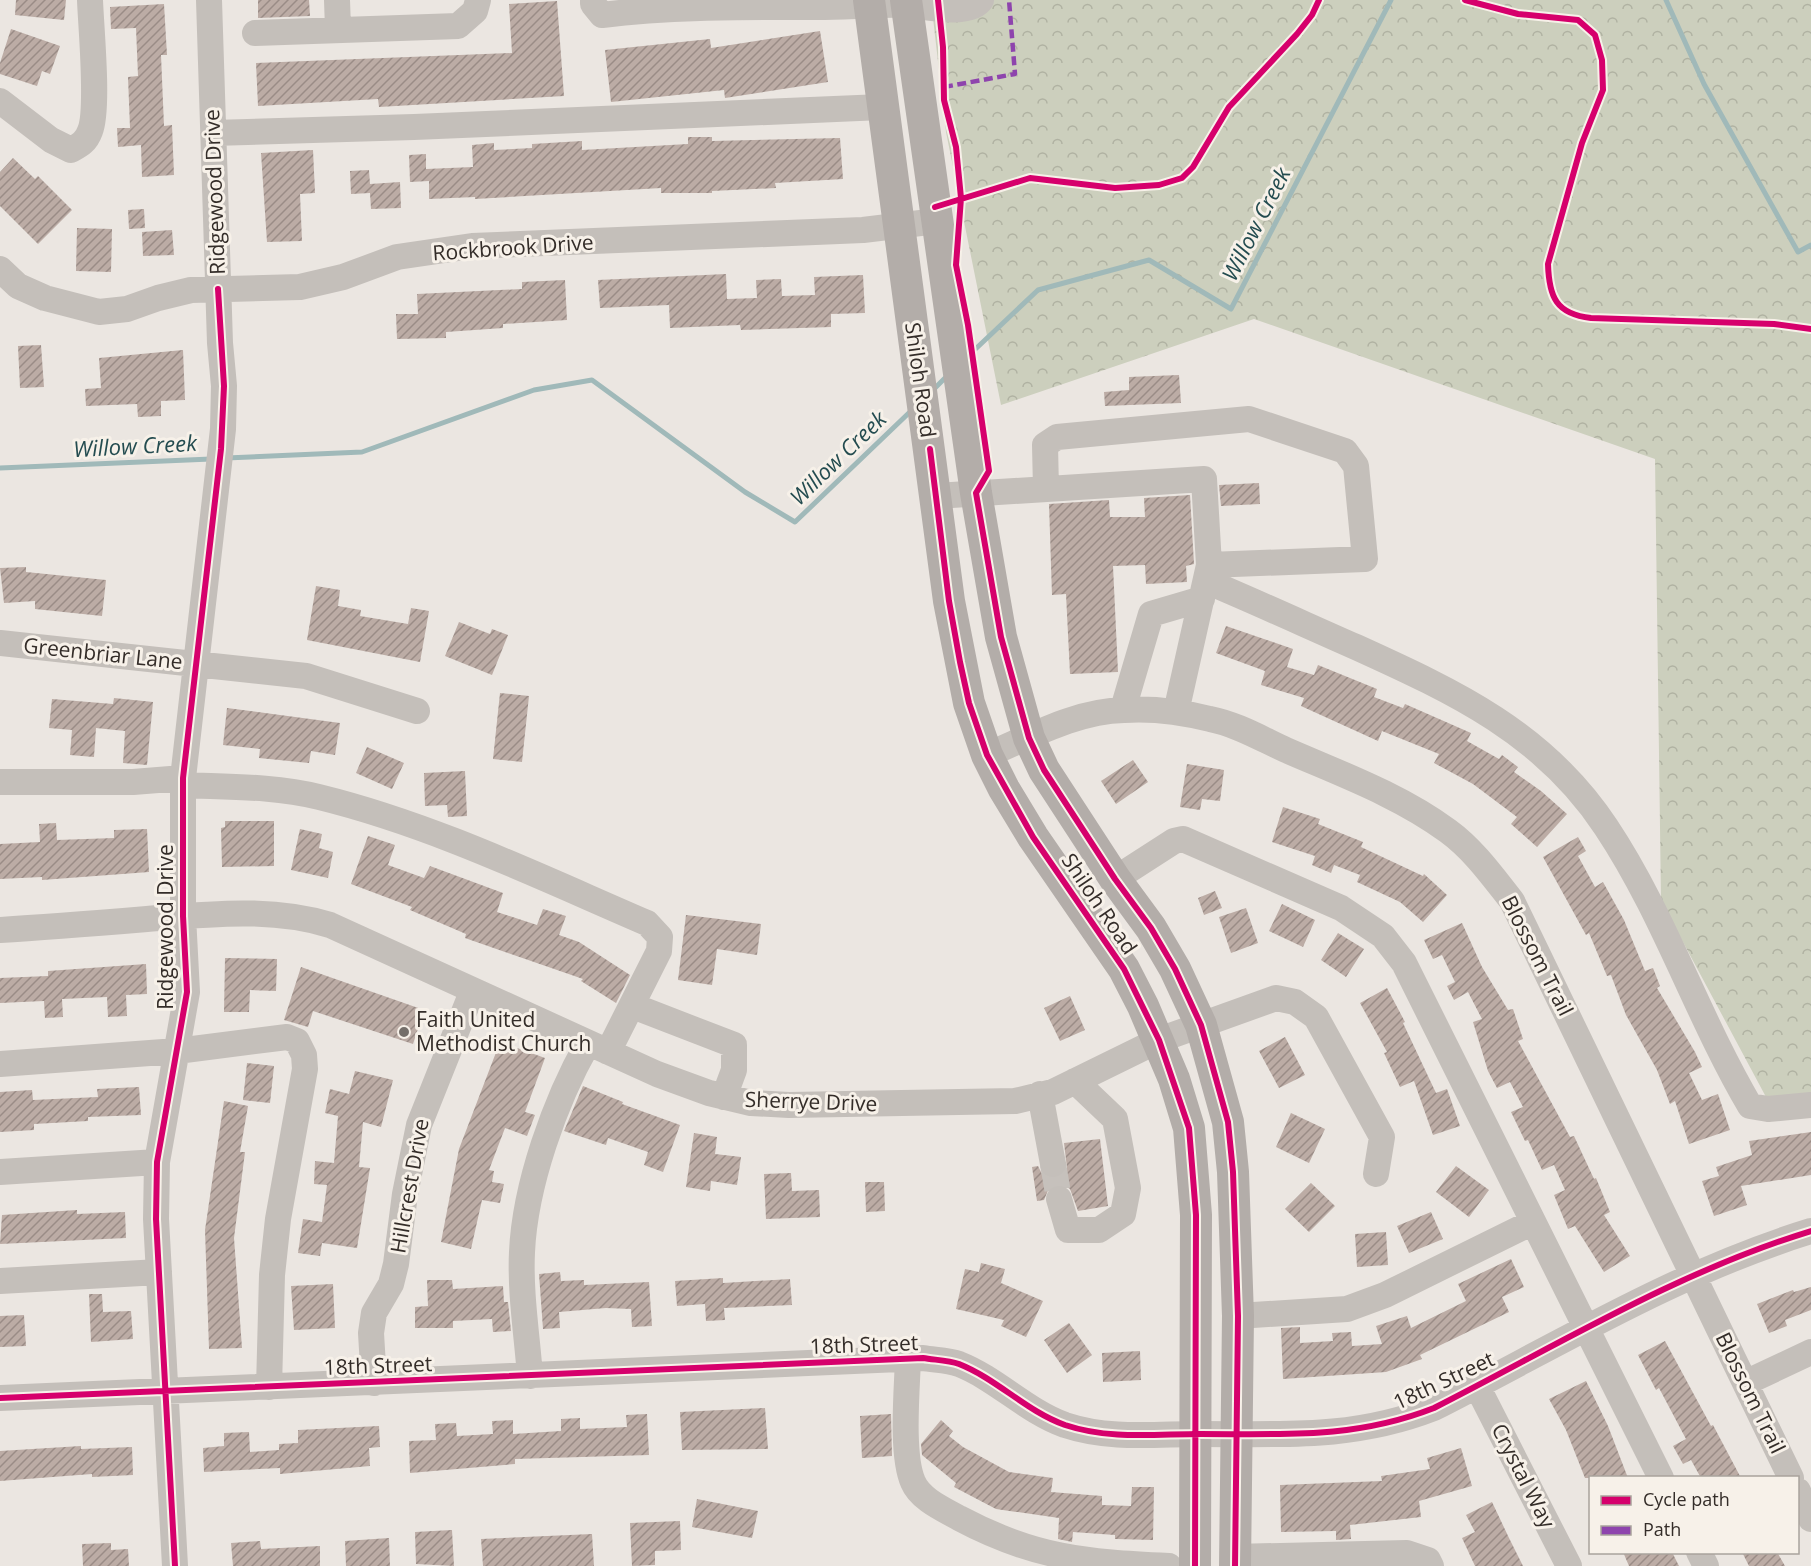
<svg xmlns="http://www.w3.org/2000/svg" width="1811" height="1566" font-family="'Open Sans',sans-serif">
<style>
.park{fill:url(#park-crowns)}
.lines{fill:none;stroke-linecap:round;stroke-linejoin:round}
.stream{stroke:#a0b9b9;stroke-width:5}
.building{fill:url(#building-hatch)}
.minor-tunnel{stroke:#c6c1bc;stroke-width:26;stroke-dasharray:26 13;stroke-linecap:butt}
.minor{stroke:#c4bfba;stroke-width:26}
.major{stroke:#b3ada9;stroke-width:32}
.quiet{stroke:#8e44ad;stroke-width:4.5;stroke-dasharray:9 4.5;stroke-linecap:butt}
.cycleway-casing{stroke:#f7f1e9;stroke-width:10}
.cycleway{stroke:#d6006c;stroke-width:6}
.poi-dot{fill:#746e69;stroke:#f7f1e9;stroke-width:2}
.labels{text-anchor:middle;stroke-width:6;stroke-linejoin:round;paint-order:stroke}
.street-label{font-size:21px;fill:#342d29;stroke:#f7f1e9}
.poi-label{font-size:21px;fill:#342d29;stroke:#f7f1e9;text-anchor:start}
.water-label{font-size:22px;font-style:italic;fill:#244c50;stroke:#f7f1e9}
</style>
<defs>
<pattern id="park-crowns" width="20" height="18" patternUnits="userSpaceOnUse" patternTransform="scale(1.5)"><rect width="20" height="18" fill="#cccfbd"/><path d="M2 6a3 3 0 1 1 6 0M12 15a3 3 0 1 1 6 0" fill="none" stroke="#b0b2a2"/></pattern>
<pattern id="building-hatch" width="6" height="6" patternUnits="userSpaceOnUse" patternTransform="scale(1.5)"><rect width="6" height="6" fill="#bcaca5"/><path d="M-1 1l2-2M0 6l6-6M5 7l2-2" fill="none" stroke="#9a8c86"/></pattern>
</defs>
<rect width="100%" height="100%" fill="#ebe6e1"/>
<path class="park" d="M931,0h880v1093l-45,4 -105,-196 -6,-442 -401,-140 -253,86 -55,-273z"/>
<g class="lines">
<path class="stream" d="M1666,0l38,84 94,168 13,-7
M967,357l71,-67 111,-30 82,49 160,-309
M932,391l15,-15
M226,458l136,-6 172,-62 58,-10 153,112 50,30 118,-113
M0,468l211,-9"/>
</g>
<path class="building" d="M16,0h50l-2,20 -49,-5z
M258,0h51l1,16 -52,2z
M557,1l7,95 -185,11 -1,-8 -120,7 -2,-43 256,-10 -3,-49z
M164,4l3,51h-6l3,71 8,-1 2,50 -32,2 -1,-32 -23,2 -1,-19h13l-2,-51 10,-1 -2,-48 -25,1 -1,-22z
M11,29l49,17 -10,28 -8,-3 -5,15 -37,-12v-11z
M820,31l8,51 -103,16 -1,-8 -113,12 -6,-52 105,-11 1,9z
M688,137h24v4l128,-3 3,41 -68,4 1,5 -64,3v2h-51v-5l-186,11v-2l-46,2v-18l-19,1 -1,-27 17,-1v15l47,-2 -1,-22 22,-2v7l38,-2v-4l50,-3v9l106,-6z
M313,150l2,43 -15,1 2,47 -35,1 -6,-89z
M13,158l22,21 3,-3 34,34 -34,34 -38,-38v-34z
M369,170l1,14 30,-2 1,26 -30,1 -1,-16 -19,1 -1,-23z
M144,209l1,19 -16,1 -1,-19z
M77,228l35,1 -1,43 -35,-1z
M172,230l2,25 -31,1 -1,-24z
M726,274l1,25 30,-1 -1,-18 25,-1 1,17 33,-1 -1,-18 49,-2 2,38 -34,1v13l-90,3 -1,-5 -70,3 -1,-23 -69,3 -2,-28z
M565,280l2,40 -64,4v4l-57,4v6l-49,1 -1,-25h22l-1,-20 105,-5v-7z
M41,345l3,42 -24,1 -2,-42z
M183,350l2,50 -24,1v15l-23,1 -1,-13 -51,2 -1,-17 16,-1 -2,-30z
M1179,375l2,28 -76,3 -1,-14 25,-2v-13z
M1259,483l1,21 -39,2 -2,-21z
M1190,495l4,69 -8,2 1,16 -41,2 -1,-19 -32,1 5,106 -48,2 -4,-80 -14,1 -3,-91 60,-4 1,17h35l-1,-19z
M26,567v5l80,8 -4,36 -67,-7v-8l-31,2 -4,-35z
M316,586l24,4 -2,16 23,4 -1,6 48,8 3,-16 18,3 -9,51 -113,-22z
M459,622l31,12 2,-5 16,6 -16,40 -47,-19z
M1226,626l67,23 -6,18 27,8 4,-10 59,24 -3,8 29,11 2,-4 66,29 -4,8 32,18 3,-4 16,12 -4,5 27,19 26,23 -30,33 -26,-23 6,-7 -44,-33 -39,-21 5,-9 -57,-23 -4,10 -77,-35 3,-8 -43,-13 4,-14 -49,-18z
M500,693l29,3 -7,66 -29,-3z
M114,698l39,4 -6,63 -24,-2 2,-32 -29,-3 -2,29 -24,-2 2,-25 -23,-2 3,-29 61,5z
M227,708l113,15 -5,32 -24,-4 -2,12 -50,-5 1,-9 -37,-4z
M367,747l37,16 -12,26 -36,-16z
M1133,760l15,22 -32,22 -15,-23z
M1187,764l37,6 -4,31 -18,-2 -2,11 -20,-3z
M465,771l2,45 -19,1 -1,-12 -22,1 -1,-33z
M1283,807l37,12 -2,5 45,18 -2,5 62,29 1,-2 23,21 -24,27 -23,-20 -43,-20 3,-7 -26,-10 -3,8 -19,-8 3,-9 -43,-14z
M225,821h49v45l-52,1 -1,-39 4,-1z
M56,823l1,17 57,-2v-8l33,-1 2,43 -107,8v-3l-42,2v-35l40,-2 -1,-18z
M300,829l22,5 -3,14 14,4 -5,26 -37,-8z
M368,836l27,9 -7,20 36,13 6,-12 73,27 -6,19 40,13 6,-16 23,7 -7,19 20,7 51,33 -14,28 -35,-22 2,-2 -118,-41 1,-4 -56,-24 2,-3 -61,-23z
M1578,837l8,14 -8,5 17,31 8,-5 21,38 21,51 8,-3 7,18 -3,2 38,64 7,15 -13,6 13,27 16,-6 12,36 -41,14 -14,-43 -5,3 -13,-34 -31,-55 -15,-40 -4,1 -18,-43 -3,2 -43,-78z
M1215,891l7,17 -18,7 -6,-17z
M1282,904l33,16 -12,27 -34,-16z
M1246,908l12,35 -27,10 -12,-36z
M686,915l75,9 -4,31 -40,-6 -5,36 -34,-5z
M1462,923l20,44 26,43 5,-1 10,30 -5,2 52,96 4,-1 20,43 2,-1 14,34 -6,3 26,41 -26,16 -29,-46 -7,3 -14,-34 11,-5 -11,-25 -12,5 -14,-30 -3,1 -14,-29 12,-5 -13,-25 -13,6 -9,-17 -15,-49 9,-3 -14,-27 -14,8 -7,-14 8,-4 -13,-27 -9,4 -9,-19z
M1338,933l26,16 -18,28 -25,-17z
M225,958l52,1 -1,32 -26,-1 -1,22h-25z
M146,964l1,30 -21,1 1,21 -19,1 -1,-20 -45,2 1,18 -18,1 -1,-17 -44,2v-25l48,-2v-5z
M301,967l123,43 -11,34 -100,-33 -5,16 -24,-7z
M1387,988l18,34 -2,1 33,70 11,-4 13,37 -27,9 -19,-54 -14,6 -16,-34 3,-1 -27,-49z
M1070,996l15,34 -25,11 -16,-33z
M1285,1037l20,38 -26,13 -20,-37z
M500,1042l45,16 -20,54 10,3 -8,21 -22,-8 -16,42 5,1 -2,11 12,2 -4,19 -18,-3 -11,49 -30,-7 18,-93z
M247,1063l27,3 -4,37 -27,-3z
M355,1071l38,9 -12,47 -18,-5 -4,45 11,1 -13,80 -35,-5 -2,13 -22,-3 5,-34 19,3 5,-37 -13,-1 1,-23 19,2 4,-47 -13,-3 5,-24 19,5z
M583,1086l40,16 -1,2 58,21 -17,47 -19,-7 4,-13 -40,-14 -2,7 -42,-14z
M139,1087l2,28 -53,2v4l-54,3v6l-34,2v-40l32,-2 1,10 65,-3 -1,-8z
M224,1101l24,5 -8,46h5l-11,86 8,110 -33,1 -4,-119z
M1291,1113l34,16 -16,34 -33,-16z
M1811,1132v43l-70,11 6,19 -33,11 -12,-35 17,-5 -3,-9 36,-12 -3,-14z
M694,1133l23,4 -2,17 26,3 -4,28 -26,-4 -1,10 -24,-4z
M1100,1139l8,67 -30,5 -8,-22 -8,-5 -13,4 -5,12 -7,1 -5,-34 6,-1 4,8 14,5 11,-11 -3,-25z
M1456,1166l33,24 -20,27 -33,-25z
M791,1173l1,18 27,-1 1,27 -54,2 -2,-45z
M865,1182h19l1,29 -19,1z
M1311,1183l24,23 -26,26 -24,-23z
M77,1210v4l48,-2 1,26 -126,6 2,-29z
M1431,1212l12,27 -34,14 -12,-27z
M1386,1232l2,33 -31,2 -2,-33z
M1511,1259l13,28 -22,10 7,15 -89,43 2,4 -36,13 -103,7 -2,-51 19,-1v16l33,-2 -1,-8 19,-1 1,14 30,-2 -6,-18 31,-10 4,12 55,-27 -8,-17z
M981,1263l24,6 -4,14 42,18 -17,36 -25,-11 3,-6 -48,-11 9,-40 14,3z
M560,1272l1,9 23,-1v5l65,-3 3,44 -20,1 -1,-18 -25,-1 -47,4 1,16 -17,1 -4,-55z
M723,1278v5l67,-4 2,26 -68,3 1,12 -19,1 -1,-17 -28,2 -2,-25z
M427,1280h25l1,9 50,-3 1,16h4l3,29 -18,1 -1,-13 -39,2v7h-38v-21l13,-1z
M333,1284l2,44 -41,2 -3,-44z
M1811,1287v23l-26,10 2,6 -18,7 -12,-29 36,-14 1,2z
M89,1294h13l1,18 28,-1 2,28 -42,3z
M24,1315l2,31 -26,1v-31z
M1069,1323l23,32 -25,18 -23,-33z
M1665,1341l46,85 2,-1 28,53h-40l-10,-18 -8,4 -10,-18 13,-7 -27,-51 -3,2 -18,-35z
M1140,1351l1,29 -38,2 -1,-29z
M1586,1381l22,45 20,52h-43l-19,-48 -17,-31z
M765,1408l3,41 -86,1 -2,-38z
M647,1414l2,41 -134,4v5l-105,9 -1,-32 27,-1 -1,-16 21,-1 1,13 36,-2 -1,-13 21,-1v14l48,-3v-12l19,-1v11l47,-2 -1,-12z
M891,1414l1,42 -30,2 -2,-42z
M941,1420l12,11 -4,5 14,11 46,25 44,6 -2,14 51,4v9l29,1 1,-19h22l-1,53 -38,-1v-4l-42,-3 -1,10 -14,-3 1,-21 -63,-9 -42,-22 2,-4 -34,-28 -1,-11z
M379,1426l1,21 -11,1 1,18 -90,8v-6l-76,4 -1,-24 21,-2v-13l25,-1 1,20 29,-2v-6l19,-1v-13z
M81,1446v3l51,-2 1,28 -41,2v-3l-92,7v-30z
M1461,1448l11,38 -53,15 2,16 -71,8 1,14 -15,1v-9l-55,1 -1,-47 102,-4 -1,-5 49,-7 -3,-11z
M697,1499l61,12 -6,27 -60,-11z
M1492,1502l17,36 14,28h-48l-13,-28 13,-6 -9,-17z
M680,1521l1,29 -26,1v14l-23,1 -2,-43z
M452,1530l2,36 -38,-2 -1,-32z
M592,1534l2,32h-111l-2,-27z
M389,1538l1,28h-44l-1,-25z
M260,1541l1,8 59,-3v20h-87l-2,-23z
M111,1543v7l17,-1 1,17h-46l-1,-22z
M1623,1552h49l7,14h-50z
M1742,1552h35l8,14h-36z"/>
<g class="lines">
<path class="minor-tunnel" d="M1053,1164l6,35"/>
<path class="minor" d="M337,0l1,29
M593,0v4l9,11c71,-9 145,-8 216,-8 29,0 59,-3 88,-2 17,1 64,12 75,-5
M255,33l203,-7 17,-15 3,-11
M0,101l51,39 20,10c9,-5 15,-8 19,-19 9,-22 1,-103 0,-131
M213,133l201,-6 468,-20
M0,269l18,17 27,12 54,14 28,-3 31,-11 33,-8 109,-3 43,-10 54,-20 75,-11 391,-16 74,-9
M1046,489l-1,-44 12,-8 192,-18 96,32 11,15 9,93 -156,6
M936,496l268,-17 5,86 -33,147
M1206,581c50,21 100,44 150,66 99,45 188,86 250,180 58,87 91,189 144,279l18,3 43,-4
M0,643l306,33 111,35
M1123,709l28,-95 51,-15
M987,755c43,-18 89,-44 137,-45 29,-2 58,2 86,9 26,5 52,20 76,31 55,24 113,45 162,81 26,19 45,46 64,70l279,577
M0,782h133l50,-4
M183,785c45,2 92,1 136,12 114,28 221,80 328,126l13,14 -1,14 -51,101
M1115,879l59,-38 9,-2 158,69 42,28 21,27 257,515
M0,930c49,-3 98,-7 147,-11 61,-5 125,-12 183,6l327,149 52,19 42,10 38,2 226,-4 38,-9 106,-52 117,-42 19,4 21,15 66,120 -6,37
M633,1006l101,39v25l-10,27
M0,1064l177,-13 110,-14 10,4 7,14 1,14 -27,150 -6,56 -3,112
M1040,1094l13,70
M0,1172l157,-10
M1059,1199l9,31h31l24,-16 5,-26 -13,-69 -40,-38
M0,1281l159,-9
M1238,1316l109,-7 38,-14 148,-73
M908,1359c-1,30 -7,96 5,123 7,17 30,27 46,36 75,40 126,44 210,48
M530,1376c-3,-41 -10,-83 -8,-124 3,-67 33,-151 66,-209
M374,1383l-3,-50 3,-20 17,-29 5,-20 9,-70 14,-69 53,-133
M1745,1383l66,-31
M1477,1386l92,180
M0,1398l923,-40c11,2 25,2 36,6 38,15 67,47 106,61 45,15 90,9 136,9 83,0 154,5 233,-26 124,-63 243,-136 377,-177
M1798,1491l13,28
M1699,1552l7,14
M1234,1557l173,-4 21,7 3,6
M175,1566l-19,-347 1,-57 30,-170 -4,-76v-138l40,-349 1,-43 -4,-43 -11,-343"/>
<path class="major" d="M869,0l80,601 20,102 18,52 17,34 29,48 91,132 19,37 31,73 15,49 7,87 -1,351
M906,0l70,493 25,144 28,101 15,32 71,109 36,49 24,41 26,56 27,97 5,50 5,144 -3,250"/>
<path class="quiet" d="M944,87l71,-13 -6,-74"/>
<g class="cycleway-casing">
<path id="cycleway" d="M938,0l5,47 1,53 12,47 5,51 -5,67 12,60 21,146 -13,22 25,144 28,101 15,32 71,109 36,49 24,41 26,56 27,97 5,50 5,144 -3,250
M1465,0l53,14 60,6 17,15 7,25 1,30 -21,53 -34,121c1,33 8,50 43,54l183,6 37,5
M935,207l95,-29 85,10 44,-3 23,-7 11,-11 36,-60 68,-73 15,-19 7,-15
M930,449l19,152 11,61 9,41 18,52 46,82 91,132 35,71 30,88 7,87 -1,351
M0,1398l923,-40c11,2 25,2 36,6 38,15 67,47 106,61 45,15 90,9 136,9 83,0 154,5 233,-26 124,-63 243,-136 377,-177
M175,1566l-19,-347 1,-57 30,-170 -4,-76v-138l38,-329 3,-63 -6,-97"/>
</g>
<use href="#cycleway" class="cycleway"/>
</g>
<circle class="poi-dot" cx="404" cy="1032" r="6"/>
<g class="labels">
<g class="street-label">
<text transform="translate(215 192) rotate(-92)" y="7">Ridgewood Drive</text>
<text transform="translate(513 248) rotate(-4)" y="7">Rockbrook Drive</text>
<text transform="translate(920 380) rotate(82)" y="7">Shiloh Road</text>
<text transform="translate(103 654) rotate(6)" y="7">Greenbriar Lane</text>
<text transform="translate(1099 904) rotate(56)" y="7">Shiloh Road</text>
<text transform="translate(166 927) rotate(-90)" y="7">Ridgewood Drive</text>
<text transform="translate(1537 956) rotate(63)" y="7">Blossom Trail</text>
<text transform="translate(811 1102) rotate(2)" y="7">Sherrye Drive</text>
<text transform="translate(410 1186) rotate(-80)" y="7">Hillcrest Drive</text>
<text transform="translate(864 1345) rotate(-2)" y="7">18th Street</text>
<text transform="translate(378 1366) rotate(-2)" y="7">18th Street</text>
<text transform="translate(1444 1381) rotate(-25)" y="7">18th Street</text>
<text transform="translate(1750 1393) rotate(64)" y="7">Blossom Trail</text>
<text transform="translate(1523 1476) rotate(63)" y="7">Crystal Way</text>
</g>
<g class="poi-label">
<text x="416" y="1027">Faith United<tspan x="416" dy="24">Methodist Church</tspan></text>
</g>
<g class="water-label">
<text transform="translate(1256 224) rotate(-63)" y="8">Willow Creek</text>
<text transform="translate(135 446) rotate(-3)" y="8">Willow Creek</text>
<text transform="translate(838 458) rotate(-44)" y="8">Willow Creek</text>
</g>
</g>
<rect x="1589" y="1476" width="210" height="78" fill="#f7f1e9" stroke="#a9a39c" stroke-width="1.5"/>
<rect x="1601" y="1496" width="30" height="9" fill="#d6006c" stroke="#a9a39c" stroke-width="1.5"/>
<text x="1643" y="1506" font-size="18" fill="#342d29">Cycle path</text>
<rect x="1601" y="1526" width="30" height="9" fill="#8e44ad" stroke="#a9a39c" stroke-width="1.5"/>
<text x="1643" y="1536" font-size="18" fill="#342d29">Path</text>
</svg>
